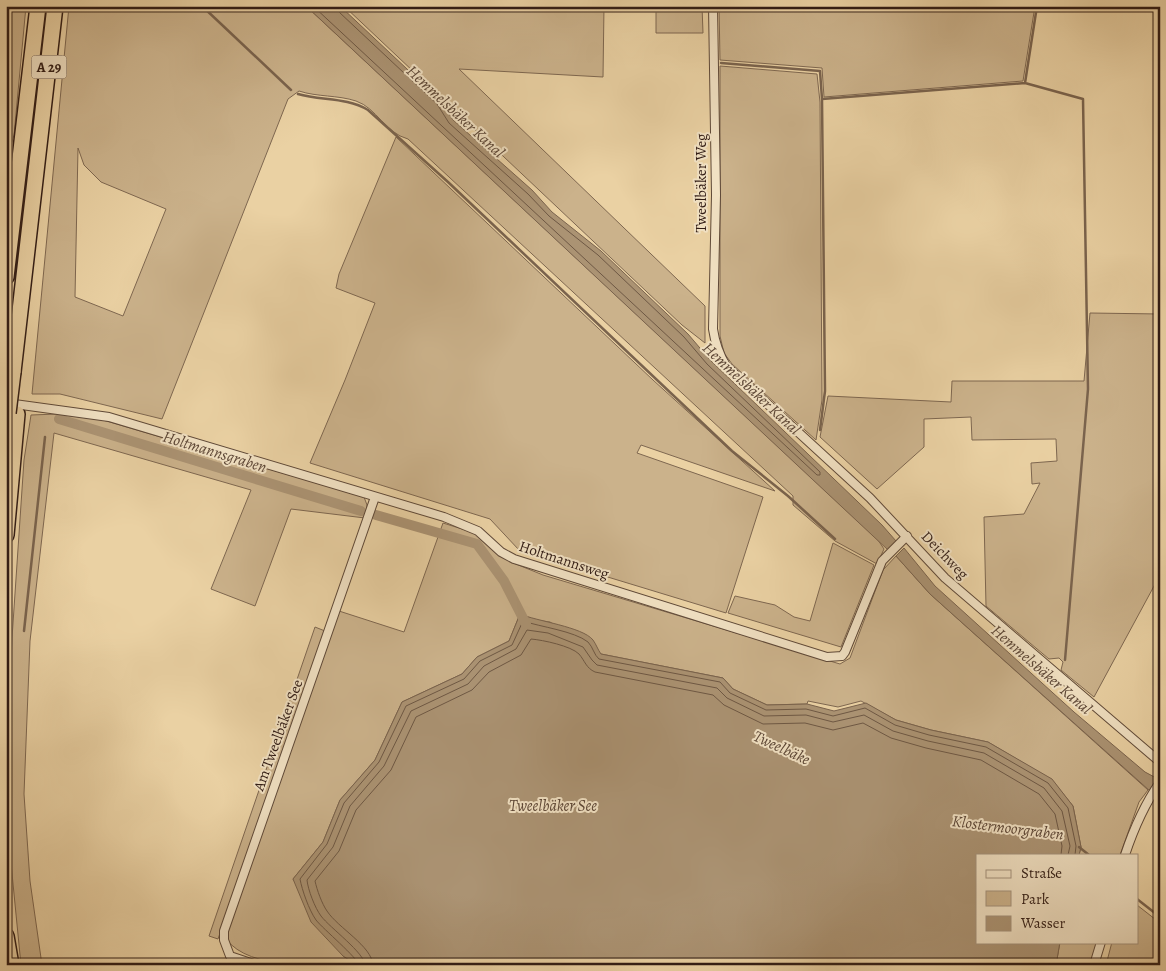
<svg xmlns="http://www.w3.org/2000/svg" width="1166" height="971" font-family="Alegreya,serif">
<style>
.green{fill:#cbb28b;stroke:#7e6750;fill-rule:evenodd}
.water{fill:#ab9373;stroke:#7a634d}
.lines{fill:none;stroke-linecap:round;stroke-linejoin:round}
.shore{stroke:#6e5844;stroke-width:1}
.stream{stroke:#7a634d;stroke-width:2.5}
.canal{stroke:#ab9373;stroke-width:10}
.street-casing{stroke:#5f4938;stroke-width:10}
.highway-casing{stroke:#311c15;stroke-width:18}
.street{stroke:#f1e1c3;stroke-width:8}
.highway{stroke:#ead1a3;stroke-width:15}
.highway-bridge-casing{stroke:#311c15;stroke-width:18;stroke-linecap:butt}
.highway-bridge{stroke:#ead1a3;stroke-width:15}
.labels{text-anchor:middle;stroke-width:4;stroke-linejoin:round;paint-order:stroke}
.shield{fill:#f1e1c3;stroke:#6b5749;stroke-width:1}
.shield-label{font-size:14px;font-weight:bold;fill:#311c15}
.street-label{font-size:15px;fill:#311c15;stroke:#f1e1c3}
.water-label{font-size:16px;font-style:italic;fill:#5c4636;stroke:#f1e1c3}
</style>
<rect width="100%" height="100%" fill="#ead1a3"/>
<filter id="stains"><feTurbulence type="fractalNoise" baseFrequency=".004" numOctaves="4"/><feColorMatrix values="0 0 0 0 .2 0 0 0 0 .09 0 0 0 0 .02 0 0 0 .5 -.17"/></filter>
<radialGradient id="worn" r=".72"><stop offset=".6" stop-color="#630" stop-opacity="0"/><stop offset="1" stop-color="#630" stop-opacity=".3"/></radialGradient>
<path class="green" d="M6,6h20l-12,129 -8,27z
M69,6h203l9,3 5,-3h20l572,534 6,9 -7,15 -42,-23 -42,-36v-9l-385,-357c-23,-6 -31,-31 -52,-38 -18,-6 -39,-4 -57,-10l-11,8 -126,320 -102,-25h-28zM78,148l6,17 17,17 65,27 -43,107 -48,-19z
M344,6h260l-1,71 -144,-8 246,237v37l-23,-18z
M656,6h46l1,27h-47z
M719,6h316l-12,75 -199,16 -2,-29 -102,-8z
M720,66l97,8 3,28 2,298 -6,40 -84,-76 -8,-11 -4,-17z
M396,137l257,243 122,111 -134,-46 -4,8 126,44 -37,116 -207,-63 -29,-31 -180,-56 35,-83 30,-77 -39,-15 3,-14z
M1090,313l70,1v261l-66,122 -33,-27 2,-8 -4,-4 -10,1 -63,-53 -2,-89 40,-3 16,-31 -8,1 -1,-21 26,-2 -1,-22 -84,1 -1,-23 -47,2v28l-47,42 -57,-52 8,-41 123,6 1,-21h132z
M57,414l46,6 261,77 3,8 -2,13 -74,-9 -36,97 -44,-17 40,-99 -197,-57 -24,208 -6,153 6,87 12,84h-21l-12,-122 -3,-64 6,-141 12,-178 7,-45z
M443,523l32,10 36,29 32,13 297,89 10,-6 33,-88 13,-14 34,38 218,196 -9,12 -19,53h-41l2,-8 -8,-41 -21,-26 -64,-38 -57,-12 -35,-10 -35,-19 -23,6 -30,-6 -1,3 -40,1 -34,-16 -10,-11 -122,-24 -51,-32 -15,-2 -15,-6 -11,27 -32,16 -15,17 -60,28 -27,58 -35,40 -17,42 -30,37 50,77 14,9c-37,0 -107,6 -131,-26l12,-45 101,-283 65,21z
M833,543l41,22 -33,82 -113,-34 7,-17 40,9 19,12 16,4z
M315,627l10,4 -107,308 -9,-3z
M1137,905l23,18v42h-54l6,-23h25z
M1060,942h37l-6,23h-35z"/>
<path class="water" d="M306,6h34l101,95 12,19 79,70 20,22 49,39 87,83 23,27 171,164 14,16 -8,9z
M904,548l31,38 139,126 71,60 15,8v20l-230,-206 -34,-38z
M520,614c16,7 63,13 73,26 3,4 5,10 8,14l122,24 10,11 34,16 40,-1 27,7 32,-8 30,17 35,10 57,12 64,37 21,27 8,41 -2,8h-102v87h83l-4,23h-699l-14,-9 -32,-34 -18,-43 30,-37 17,-42 35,-40 27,-58 60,-28 15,-17 32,-16z"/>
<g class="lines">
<path class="shore" d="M313,6l504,469h3v-3l-113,-108 -23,-27 -86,-82 -49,-39 -21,-22 -79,-71 -12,-19 -98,-92 -2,-6
M359,965c-1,-7 -36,-36 -43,-45 -7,-10 -14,-30 -16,-41l27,-35 17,-41 35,-41 27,-56 58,-27 16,-18 32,-16 11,-24c18,6 51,10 65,21 5,5 6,13 11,17l121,23 10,11 36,17 40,-1 27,7 32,-8 30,17 34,10 57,12 62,36 20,25 8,38 -1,9
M365,965c0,-12 -35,-37 -44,-49 -6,-8 -13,-26 -14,-36l26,-33 17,-41 34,-40 27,-55 57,-27 16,-18 32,-17 11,-19 21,3 35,14 9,13 5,5 120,23 10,10 37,18 42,-1 27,7 31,-7 29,16 35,10 56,12 60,35 18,23 8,35 -2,9
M373,965c-1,-19 -35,-37 -46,-54 -5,-7 -10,-21 -12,-30l24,-30 17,-41 35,-40 25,-53 56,-27 17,-18 32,-17 10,-16c12,1 40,7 48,15 6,7 7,14 16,18l118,23 11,10 39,19 42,-1 28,7 30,-7 28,15 35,10 55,12 58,34 16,20 7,32 -1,9"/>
<path class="stream" d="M202,6l89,84
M721,63l99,8 2,28
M1025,83l12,-77
M298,94c23,7 48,3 70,16l80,72 284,269 56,45 47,43
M820,430l5,-39 -3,-292 203,-16 58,16 5,290 -23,271
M24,631l21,-194
M1079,847l10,8
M1137,899l23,18"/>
<path class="canal" d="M59,419l302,92
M376,515l101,29 27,37 22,43"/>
<g class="street-casing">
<path id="street" d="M713,6l3,189 -3,134c2,14 6,25 13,37l144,132 75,80 215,184
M7,403l102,14 335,100 34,14 23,21 13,7 313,98 15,-1 3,-4 37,-91 25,-25
M1125,855c9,-27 19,-50 35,-73
M257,965l-27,-9 -6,-16v-9l151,-434
M1094,965l7,-23"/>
</g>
<g class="highway-casing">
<path id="highway" d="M6,277l32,-271
M13,372l42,-366
M6,535l11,-121
M6,936l5,29"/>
</g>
<use href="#street" class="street"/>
<use href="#highway" class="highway"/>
<g class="highway-bridge-casing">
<path id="highway-bridge" d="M8,413l5,-41"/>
</g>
<use href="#highway-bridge" class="highway-bridge"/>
</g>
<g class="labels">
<rect class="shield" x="31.5" y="55.5" width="35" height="23" rx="4"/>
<g class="shield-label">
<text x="49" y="72">A 29</text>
</g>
<g class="street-label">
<text transform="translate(701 183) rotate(-90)" y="5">Tweelbäker Weg</text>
<text transform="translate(945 555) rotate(46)" y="5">Deichweg</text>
<text transform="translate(564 560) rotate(18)" y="5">Holtmannsweg</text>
<text transform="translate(278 735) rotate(-70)" y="5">Am Tweelbäker See</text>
</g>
<g class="water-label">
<text transform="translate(456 111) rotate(43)" y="6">Hemmelsbäker Kanal</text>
<text transform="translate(752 388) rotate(43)" y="6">Hemmelsbäker Kanal</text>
<text transform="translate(215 451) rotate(17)" y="6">Holtmannsgraben</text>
<text transform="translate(1042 669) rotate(41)" y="6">Hemmelsbäker Kanal</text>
<text transform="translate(782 747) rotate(25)" y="6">Tweelbäke</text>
<text x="553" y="811">Tweelbäker See</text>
<text transform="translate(1008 827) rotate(7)" y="6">Klostermoorgraben</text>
</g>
</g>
<rect width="1166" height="971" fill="none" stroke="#ead1a3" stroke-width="25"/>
<rect x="8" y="8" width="1151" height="956" fill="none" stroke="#311c15" stroke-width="2.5"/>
<rect x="12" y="12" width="1141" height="946" fill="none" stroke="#311c15"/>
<rect x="976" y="854" width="162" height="90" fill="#f1e1c3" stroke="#a4927d"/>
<rect x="986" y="870" width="25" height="8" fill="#f1e1c3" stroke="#a4927d"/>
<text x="1021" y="878" font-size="15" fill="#311c15">Straße</text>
<rect x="986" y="891" width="25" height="15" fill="#cbb28b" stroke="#a4927d"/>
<text x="1021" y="904" font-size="15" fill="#311c15">Park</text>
<rect x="986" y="916" width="25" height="15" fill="#ab9373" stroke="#a4927d"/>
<text x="1021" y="928" font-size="15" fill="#311c15">Wasser</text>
<rect width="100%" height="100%" filter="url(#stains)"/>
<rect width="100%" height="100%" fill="url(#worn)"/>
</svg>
